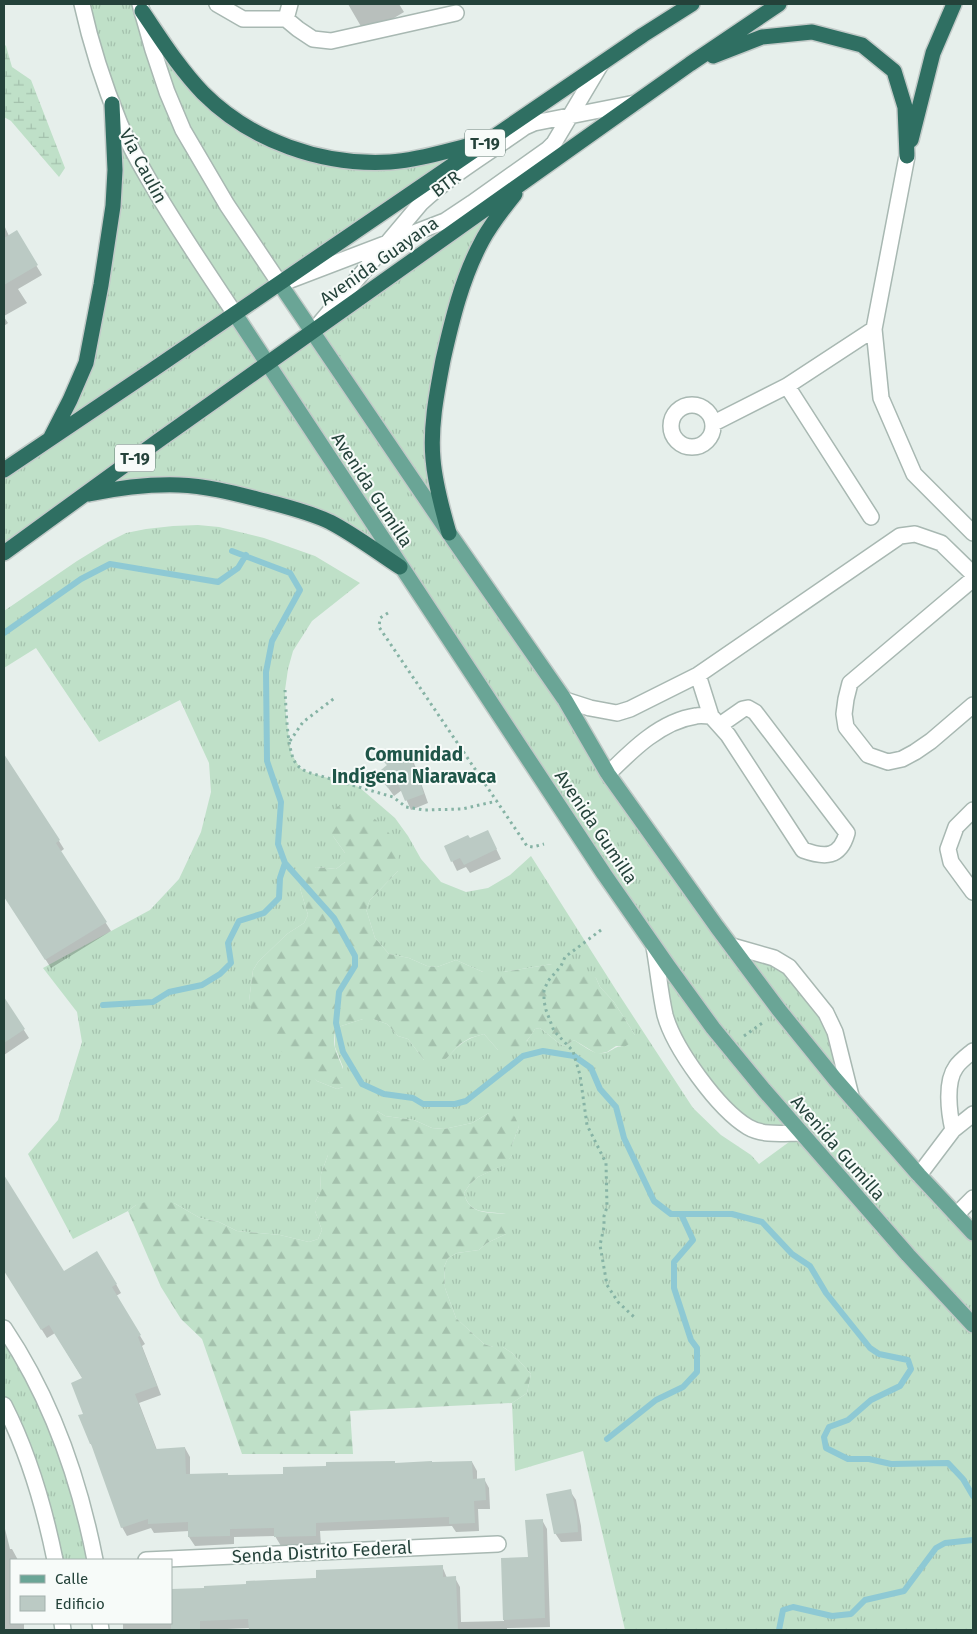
<svg xmlns="http://www.w3.org/2000/svg" width="977" height="1634" font-family="'Fira Sans',sans-serif">
<style>
.grass{fill:url(#grass-tufts);fill-rule:evenodd}
.forest{fill:url(#forest-firs)}
.wetland{fill:url(#wetland-marsh)}
.shadow{fill:#0003}
.lines{fill:none;stroke-linecap:round;stroke-linejoin:round}
.stream{stroke:#8ec9d4;stroke-width:6}
.building{fill:#bbcac4}
.minor-casing{stroke:#a8b8b2;stroke-width:18}
.major-casing{stroke:#c2cac8;stroke-width:18}
.highway-casing{stroke:#c2cac8;stroke-width:18}
.path{stroke:#86b3a5;stroke-width:3;stroke-dasharray:2.5 4;stroke-linecap:butt}
.minor{stroke:#fff;stroke-width:15}
.major{stroke:#6aa596;stroke-width:15}
.highway{stroke:#2f6f62;stroke-width:15}
.labels{text-anchor:middle;stroke-width:4;stroke-linejoin:round;paint-order:stroke}
.shield{fill:#f7fbf9;stroke:#637a73;stroke-width:1}
.shield-label{font-size:16px;font-weight:bold;fill:#24423a}
.street-label{font-size:18px;fill:#24423a;stroke:#f7fbf9}
.neighbourhood-label{font-size:19px;font-weight:bold;fill:#1f5548;stroke:#f7fbf9}
</style>
<defs>
<pattern id="grass-tufts" width="24" height="20" patternUnits="userSpaceOnUse" patternTransform="scale(1.25)"><rect width="24" height="20" fill="#bfe0c8"/><path d="M3 7l-1-3M5 7V3M7 7l1-3M15 17l-1-3M17 17v-4M19 17l1-3" fill="none" stroke="#a4c1ad"/></pattern>
<pattern id="forest-firs" width="22" height="20" patternUnits="userSpaceOnUse" patternTransform="scale(1.25)"><rect width="22" height="20" fill="#bfe0c8"/><path d="M5 1l3.5 6h-7zM16 11l3.5 6h-7z" fill="#a4c1ad"/></pattern>
<pattern id="wetland-marsh" width="20" height="14" patternUnits="userSpaceOnUse" patternTransform="scale(1.25)"><rect width="20" height="14" fill="#bfe0c8"/><path d="M1 5h8M5 5V1M11 12h8M15 12V8" fill="none" stroke="#a4c1ad"/></pattern>
</defs>
<rect width="100%" height="100%" fill="#e6efeb"/>
<path class="grass" d="M82,4h58l42,65 78,65 102,29 128,-23 -255,174 32,49 258,-182 -55,85 -37,159 16,108 282,413 43,12 52,55 25,83 122,137v397h-348l-42,-179 -68,20 -3,-68 15,-10 4,-19 -19,-21 -9,-6h-10l-9,-3 -28,-26 -11,-30 -1,-21 4,-9 9,-5 22,-3 8,-7 19,-9v-20c-19,-3 -37,1 -42,-21l6,-9 8,-7 27,-13 7,-9v-10l7,-19 -30,-13 -17,10 -28,6 -12,-1 -18,-8 -29,-4 -8,-5 -49,22v22l-7,19 -1,19 -5,9v9l7,19 -4,9 -9,3 -29,-7 -43,-4 -18,-9 -19,-4 -26,-15 -38,2 -8,6 -55,28 -45,-85 30,-34 24,-78 -5,-30 -34,-44 107,-58 29,-31 22,-47 10,-40 -2,-29 -29,-63 -81,42 -63,-94 -32,20v-57l73,-50 31,-19 18,-9 20,-4 27,-3 25,-1 21,2 45,11 51,18 45,27 -48,38 -19,30 -5,18 -3,21 1,26 5,37 9,15 7,4 52,15 36,31 13,18 13,23 20,23 25,10 22,-4 22,-13 21,-19 85,134 77,118 28,27 30,20 8,9 41,-30 -52,-7 -72,-86 -22,-94 -254,-380 -43,-29 -140,-48 -135,6 -78,57v-83l46,-30 20,-40 31,-115 11,-181zM333,836l65,35 -28,29 -4,9 9,29 14,16 20,4 18,8 10,1 19,-7 27,12h20l49,-8 44,14 4,9 14,15 21,33 -9,11c-10,0 -10,2 -18,6 -13,5 -24,-6 -34,-12l-9,6 -5,-2 -20,-16 -5,1 -8,12 -29,9 -14,-16c-20,5 -25,11 -39,26h-21l-16,-21 -10,-3 -11,-12 -14,-5h-10l-28,9v19l8,20v20l-6,2 -20,-8 -68,-80 4,-31 5,-8 29,-28 17,-11 4,-8 -8,-27 16,-21 20,2 9,-7v-9z
M4,1328l35,63 56,169h-40l-51,-155z"/>
<path class="forest" d="M338,806l37,13 14,14 10,18 -1,20 -28,29 -4,9 9,29 14,16 20,4 18,8 10,1 19,-7 27,12h20l49,-8 22,-1 22,15 4,9 14,15 21,33v5l-9,6h-10l-9,6 -10,2 -23,-14 -9,6 -5,-2 -20,-16 -5,1c-11,18 -16,21 -37,21l-14,-16 -14,4 -10,6 -15,16 -16,2 -5,-2 -16,-21 -10,-3 -11,-12 -14,-5h-10l-28,9c0,6 -2,14 0,20 5,18 12,20 8,39l-6,2 -20,-8 -42,-35 -13,-17 -11,-19 -2,-9 4,-31 5,-8 29,-28 17,-11 4,-8 -8,-27 7,-15 9,-6 20,2 9,-7v-9l-12,-17 -5,-13 3,-10z
M367,1109l10,2 8,5 29,4 18,8 12,1 28,-6 17,-10 19,-3 7,7 4,9 -7,19v10l-6,9 -28,13 -8,7 -6,9c5,22 23,19 42,21l2,10 -2,10 -19,9 -8,7 -22,3 -9,5 -4,9 1,21 11,30 28,26 9,3h10l9,6 19,21 -4,19 -15,10 -162,8 3,43h-111l-40,-115 -21,-20 -20,-32 -33,-76 8,-6 9,-3 19,-1 10,2 26,15 19,4 18,9 43,4 29,7 9,-3 4,-9 -7,-19v-9l5,-9 1,-19 7,-19v-22l11,-16 9,-4z"/>
<path class="wetland" d="M4,44l2,2 6,21 19,13 34,88 -6,9 -48,-56 -7,-4z"/>
<path class="shadow" d="M348,4h51l5,8 -38,23z
M4,225l5,11 7,-4 26,43 -24,14 9,14 -23,13z
M4,317l4,6 -4,3z
M409,754l5,9 14,40 -17,7 -9,-20 -8,6 -16,-22 10,-8 -3,-4z
M4,756l55,85 5,8 -4,3 51,79 -60,37 -47,-73z
M469,840h23l9,19 -31,14 -4,-6 -9,4 -12,-25z
M4,999l25,39 -25,17z
M4,1177l59,96 53,11 5,9 -5,3 29,48 -3,2 19,49 -22,8 18,47 28,-2 5,9v19l94,-1 111,-11 77,-2 5,9v9l7,-1 5,9 1,21h-12l1,22 -23,1 -4,-6 -132,5 1,14 -40,1 -6,-10 -41,1v7l-39,2 -6,-9v-6l-35,2 -3,-5 -24,8 -5,-9 -27,-77 -4,-6 -7,-29 -1,-36 -28,-46 -8,5 -43,-69z
M570,1491l6,9 5,26 1,15 -21,1 -6,-9z
M542,1520l5,9 3,98 -43,1v2h-257v-2l-46,2h-81v-7h48l77,-38 194,-19 5,12h8l5,9 1,35 43,-1 -2,-62 27,-1z
M4,1525l6,24h2l6,11h-7v63h13v7h-20z"/>
<g class="lines">
<path class="stream" d="M232,551l58,22 10,17 -28,51 -6,31 1,89 14,41 -3,42 7,19 49,55 21,38v10l-16,26 -3,31 7,29 19,32 22,10 29,4 10,6h32l11,-3 57,-45 20,-5 31,5 17,12 9,21 16,18 8,31 30,63 17,13h61l30,8 30,32 18,12 16,27 44,55 9,6 29,6 3,9 -11,17 -29,14 -23,20 -19,7 -5,10 2,11 22,11h21l22,5 57,-1 15,16 10,17
M4,633l77,-54 29,-15 108,18 20,-14 8,-13
M103,1005l50,-3 16,-10 33,-7 18,-11 11,-11 -3,-20 11,-22 25,-8 15,-15 1,-20 5,-15
M607,1439l49,-39 27,-13 14,-15v-24l-6,-8 -17,-52v-26l19,-22 -12,-26
M779,1630l4,-20 10,-3 39,9 19,-2 14,-14 39,-9 32,-43 9,-5 28,-3"/>
</g>
<path class="building" d="M17,230l21,35 -34,20v-47z
M409,753l15,41 -19,7 -8,-20 -9,7 -12,-14 11,-9 -4,-4z
M4,754l56,86 -4,3 51,79 -62,38 -41,-63z
M488,830l9,19 -33,16 -4,-7 -9,4 -7,-16 24,-11 2,3z
M4,997l21,32 -21,14z
M4,1175l60,96 33,-20 20,33 -5,3 29,48 -3,2 19,49 -22,8 21,55 29,-2 1,27 42,-1v2l55,-1v-7l43,-1v-4l69,-1v2l37,-2v1l40,-1 1,18 12,-1 1,22 -12,1 1,22 -26,1v-7l-133,6v13l-42,1v-9l-44,1v7l-42,1v-15l-40,2v-5l-27,9 -30,-84h-1l-12,-29 5,-1 -12,-31 11,-5 -33,-53 -8,5 -37,-59z
M571,1489l6,27 1,16 -24,2 -8,-40z
M543,1519l2,99 -42,2 -2,-62 27,-1 -3,-37z
M443,1565v12l13,-1 2,54h-209l-1,-11 -48,2v9h-29v-41l33,-1v-2l42,-2v-3l70,-3v-8z"/>
<g class="lines">
<g class="minor-casing">
<path id="minor" d="M82,4c9,41 22,81 38,120 8,19 18,37 28,54 27,47 57,91 87,136
M140,4l13,46 14,42 16,38 44,75 53,79 152,-58 13,-5 27,-18 76,-54 6,-6 47,-79
M217,4l26,15h43
M290,4l-4,15 12,10 15,10 18,2 125,-28
M907,156l-33,173 7,69 33,76 59,59
M320,323l101,-120c31,-29 69,-51 104,-76l9,-4 101,-20
M787,386l84,131
M671 426a21 21 0 1 1 42 0a21 21 0 1 1-42 0Z
M714,423l73,-37 87,-57
M973,579l-123,104 -4,16 -2,15 2,13 22,28 20,7 14,-3 13,-7 16,-11 42,-36
M698,675l13,41
M565,700l25,8 27,5 13,-4 68,-34 202,-139 15,-2 26,9 32,31
M608,774c24,-24 53,-53 88,-58 5,-1 10,0 15,0l17,19 75,115c22,8 37,8 44,-17l-92,-121 -7,-4 -5,1 -23,16
M973,810l-17,17 -8,22 3,13 22,30
M732,946l42,12 15,9 37,46 9,19 16,64
M654,947c4,22 6,46 11,68 9,33 53,94 83,112 15,9 36,6 53,6
M953,1130c-4,-17 -8,-48 3,-63 4,-6 11,-11 17,-16
M919,1175l34,-45 20,-16
M957,1214l16,-16
M4,1328c47,70 75,150 91,232
M4,1405c25,49 40,101 51,155
M146,1560l352,-16
M62,1623l1,7
M100,1623l1,7"/>
</g>
<g class="major-casing">
<path id="major" d="M280,284l169,249 116,167 43,74 109,153 62,83 56,69 84,96 54,58
M235,314l369,560 64,92 45,62 51,62 144,165 65,70"/>
</g>
<g class="highway-casing">
<path id="highway" d="M142,11c19,28 37,57 61,82 48,48 119,73 187,69 30,-2 59,-12 89,-19
M713,56l49,-19 50,-5 50,13 32,26 11,36 2,49
M911,140l22,-87 21,-49
M51,437l19,-37 16,-37 15,-78 12,-79 2,-36 -3,-66
M4,470l147,-99 492,-336 49,-31
M89,494c29,-6 60,-10 90,-9 29,1 58,9 86,16 22,6 44,11 65,21 25,13 47,30 70,45
M449,533c-7,-24 -14,-49 -16,-74 -3,-33 4,-67 10,-99 9,-40 19,-82 39,-119 9,-17 21,-32 33,-47
M4,553l154,-112 532,-377 89,-60"/>
</g>
<path class="path" d="M388,613l-8,5 -1,9 148,219 6,1 11,-3
M285,690c1,17 2,59 10,72 3,5 7,7 12,10l86,25 13,10 18,3 38,-1 35,-8
M290,741l13,-19 33,-25
M601,930l-36,27 -4,9 -13,15 -4,9v11l2,9 8,21 19,20 7,24 7,50 19,38 1,44 -3,9v11l-4,18 7,40 11,17 16,15
M744,1036l21,-15"/>
<use href="#minor" class="minor"/>
<use href="#major" class="major"/>
<use href="#highway" class="highway"/>
</g>
<g class="labels">
<g class="shield">
<rect x="465" y="129.5" width="40" height="27" rx="4"/>
<rect x="115" y="444.5" width="40" height="27" rx="4"/>
</g>
<g class="shield-label">
<text x="485" y="149">T-19</text>
<text x="135" y="464">T-19</text>
</g>
<g class="street-label">
<text transform="translate(143 166) rotate(62)" y="6">Vía Caulín</text>
<text transform="translate(446 184) rotate(-37)" y="6">BTR</text>
<text transform="translate(379 261) rotate(-35)" y="6">Avenida Guayana</text>
<text transform="translate(372 490) rotate(57)" y="6">Avenida Gumilla</text>
<text transform="translate(596 827) rotate(56)" y="6">Avenida Gumilla</text>
<text transform="translate(838 1148) rotate(49)" y="6">Avenida Gumilla</text>
<text transform="translate(322 1552) rotate(-3)" y="6">Senda Distrito Federal</text>
</g>
<g class="neighbourhood-label">
<text x="414" y="761">Comunidad<tspan x="414" dy="22">Indígena Niaravaca</tspan></text>
</g>
</g>
<rect width="977" height="1634" fill="none" stroke="#24423a" stroke-width="10"/>
<rect x="10" y="1559" width="162" height="65" fill="#f7fbf9" stroke="#a3b1ad"/>
<rect x="20" y="1575" width="25" height="8" fill="#6aa596" stroke="#a3b1ad"/>
<text x="55" y="1584" font-size="15" fill="#24423a">Calle</text>
<rect x="20" y="1596" width="25" height="15" fill="#bbcac4" stroke="#a3b1ad"/>
<text x="55" y="1609" font-size="15" fill="#24423a">Edificio</text>
</svg>
